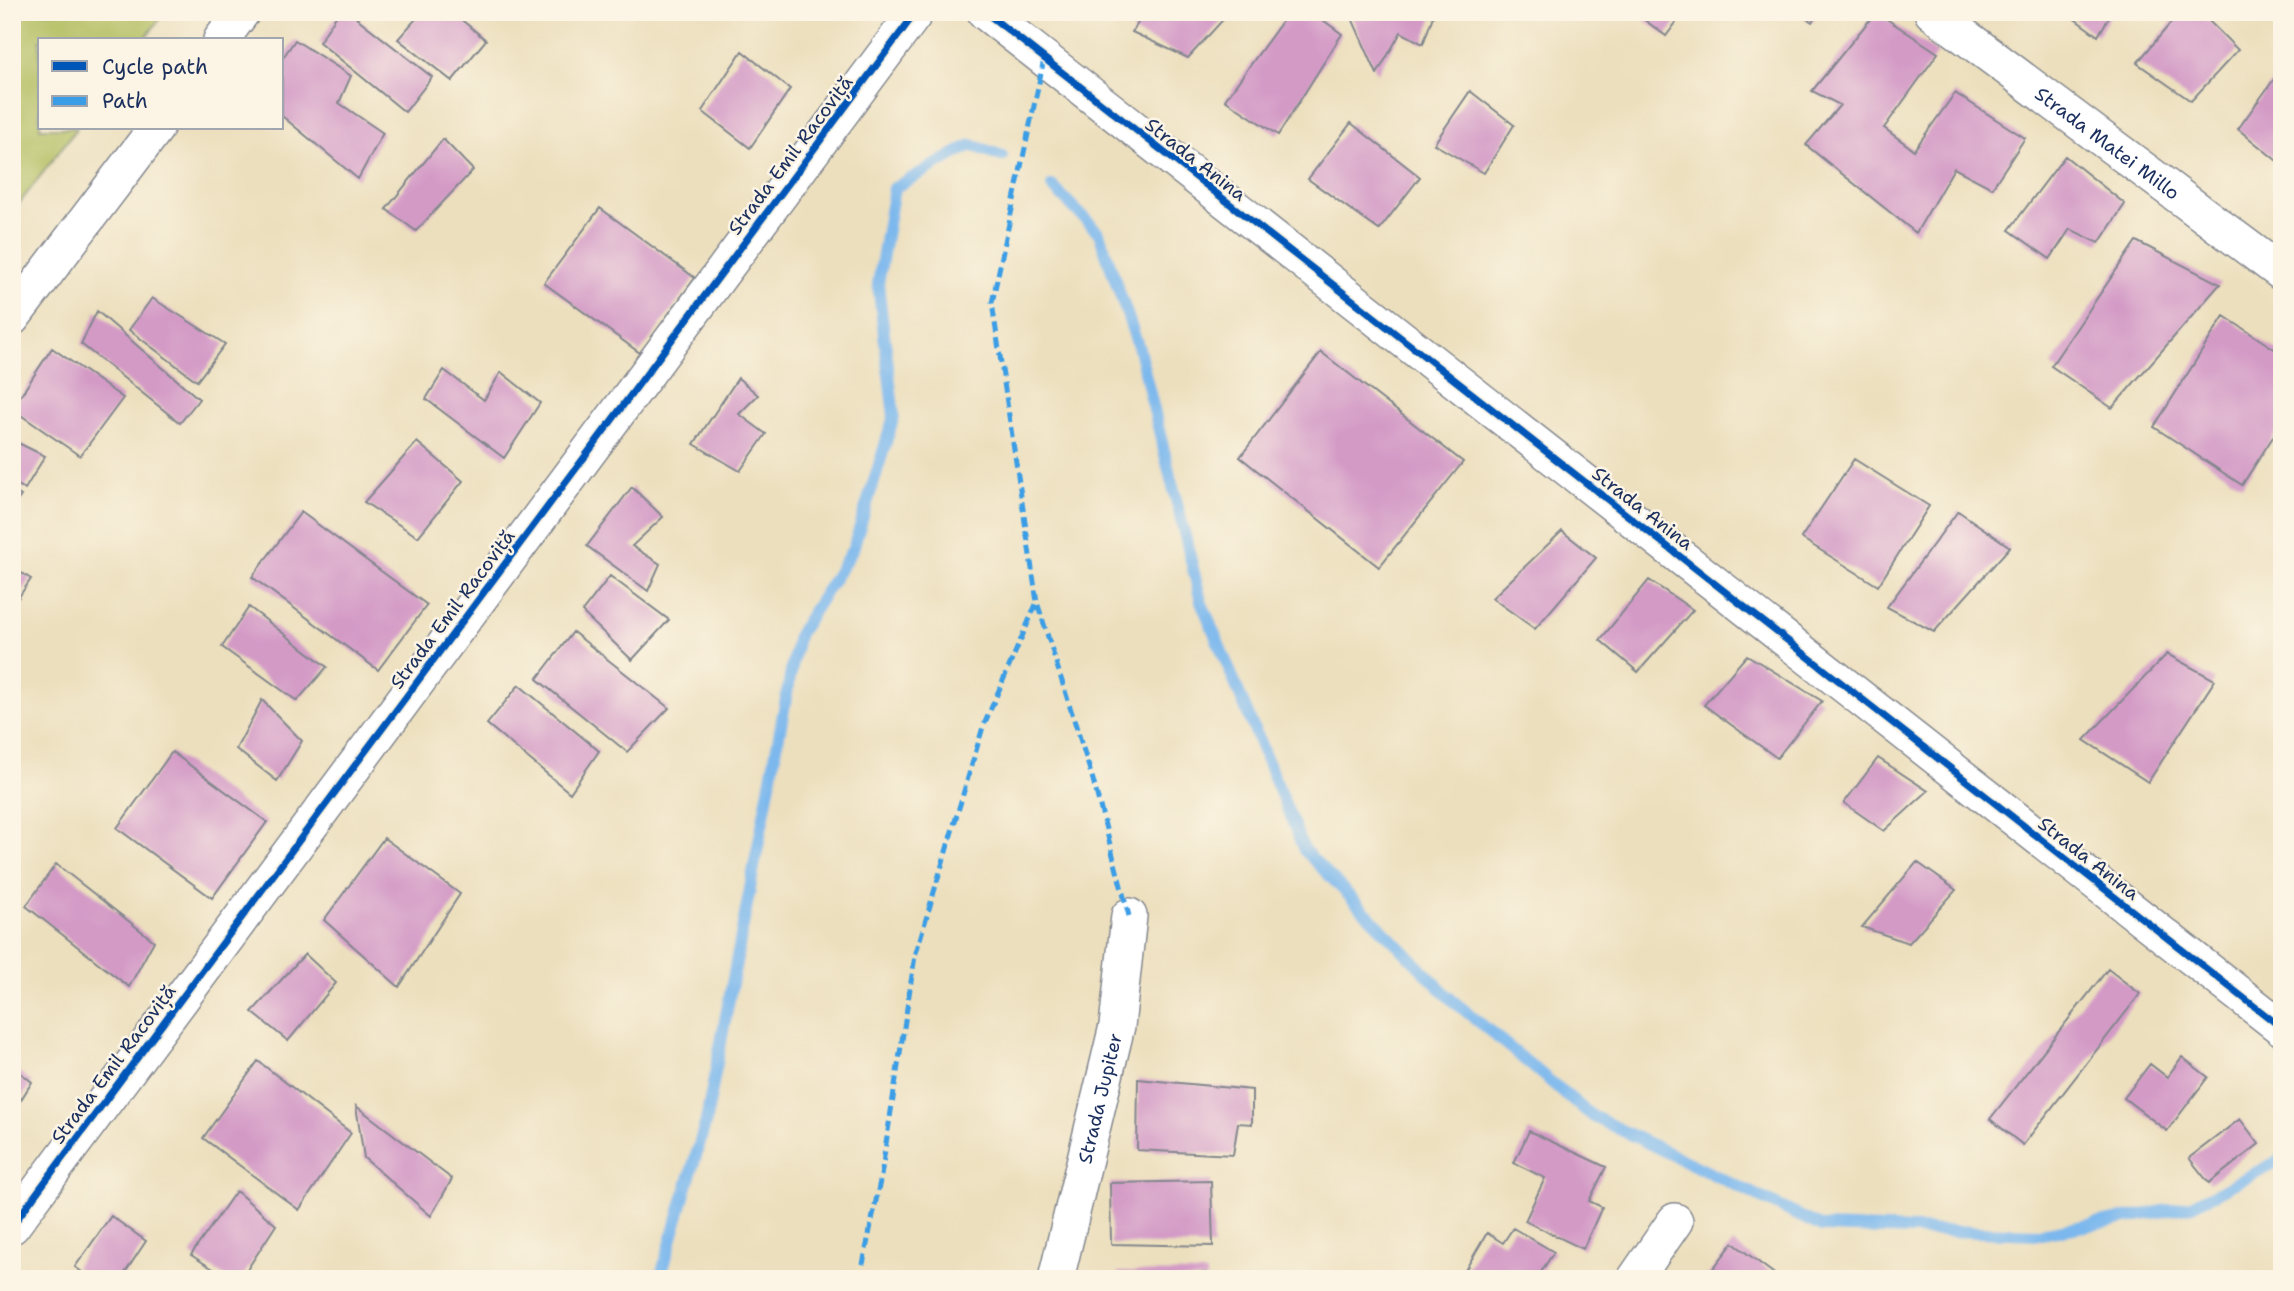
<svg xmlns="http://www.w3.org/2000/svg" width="2294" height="1291" font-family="'Shantell Sans',sans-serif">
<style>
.green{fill:#b2be60;stroke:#66765f;stroke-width:2}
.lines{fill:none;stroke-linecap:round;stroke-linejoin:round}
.stream{stroke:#7bb8ed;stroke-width:12}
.building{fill:#d39ac6}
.minor-casing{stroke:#84878e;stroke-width:38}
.minor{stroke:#fff;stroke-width:35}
.quiet{stroke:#3b9de6;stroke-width:5;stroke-dasharray:10 5;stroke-linecap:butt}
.cycleway-casing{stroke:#fcf5e5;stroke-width:11}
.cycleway{stroke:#0057b8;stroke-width:7}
.labels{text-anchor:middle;stroke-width:5;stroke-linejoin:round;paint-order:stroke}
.street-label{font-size:19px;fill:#1b2f5e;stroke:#fcf5e5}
</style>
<rect width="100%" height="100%" fill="#fcf5e5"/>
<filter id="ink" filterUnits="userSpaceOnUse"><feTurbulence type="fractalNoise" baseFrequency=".0143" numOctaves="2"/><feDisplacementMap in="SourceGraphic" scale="14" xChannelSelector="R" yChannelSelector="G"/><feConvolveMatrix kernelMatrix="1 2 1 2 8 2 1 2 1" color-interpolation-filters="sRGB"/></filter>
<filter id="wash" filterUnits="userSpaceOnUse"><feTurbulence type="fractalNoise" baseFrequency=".00686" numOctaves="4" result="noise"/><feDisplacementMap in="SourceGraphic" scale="28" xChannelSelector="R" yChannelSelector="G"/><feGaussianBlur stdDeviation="1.57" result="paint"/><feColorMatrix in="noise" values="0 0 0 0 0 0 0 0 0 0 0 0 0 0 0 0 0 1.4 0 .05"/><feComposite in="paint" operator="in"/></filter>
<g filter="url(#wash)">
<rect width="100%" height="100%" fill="#ecdfbd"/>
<path class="green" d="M12,12h153l-21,28h-104v88h37l-65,85z"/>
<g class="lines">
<path class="stream" d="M1052,186l47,47 40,116 62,252 103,249 147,149 141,117 230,111 219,7 150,-28 91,-47
M660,1279l46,-158 92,-486 55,-86 41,-133 -16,-132 16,-96 77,-43 31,11"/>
</g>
<g id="blocks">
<path class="building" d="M339,12h10l83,65 -27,35 -86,-70z
M422,12h30l34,28 -34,41 -54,-42z
M1145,12h85l-42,46 -56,-26z
M1289,12h23l30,22 -64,101 -53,-35z
M1354,12h56l23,4 -10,28 -22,-12 -24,42 -26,-58z
M1634,12h50l-18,24z
M1797,12h22l-7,10z
M1876,12l62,41 -54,75 30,22 41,-57 70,45 -33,50 -38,-20 -38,65 -110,-88 34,-40 -28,-14z
M2065,12h47l-14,24z
M2180,12h20l38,38 -47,51 -54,-38z
M295,40l56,36 -12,27 44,30 -25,46 -76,-63v-57z
M742,51l48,38 -40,59 -48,-37z
M2282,68v97l-44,-36z
M1470,91l44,34 -30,48 -50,-29z
M1351,123l69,54 -41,53 -71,-51z
M443,139l30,31 -57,61 -30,-22z
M2065,156l60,48 -26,39 -29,-14 -20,30 -41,-29z
M600,208l95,70 -55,75 -96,-70z
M2136,241l84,43 -108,124 -61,-42z
M152,298l73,46 -28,37 -68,-51z
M97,311l102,88 -19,24 -99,-79z
M2224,316l58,38v69l-40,62 -88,-58z
M52,348l71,50 -43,58 -68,-47z
M1321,352l142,110 -84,105 -139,-110z
M444,370l40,30 17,-28 39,31 -36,55 -78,-59z
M738,378l20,17 -19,19 27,20 -26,37 -46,-27z
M12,440l33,16 -20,33 -13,-7z
M417,442l46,39 -45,56 -54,-35z
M1854,459l75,47 -51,80 -77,-48z
M632,487l31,30 -31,29 28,18 -12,27 -61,-45z
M12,490l9,6 -9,12z
M1958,511l52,36 -76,85 -47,-25z
M301,512l126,93 -49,65 -126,-93z
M1562,531l34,27 -61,71 -43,-31z
M12,567l19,12 -19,28z
M610,576l59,44 -37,40 -50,-48z
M1649,580l44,30 -55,62 -38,-32z
M249,607l78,60 -30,34 -75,-54z
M573,632l96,76 -42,44 -90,-73z
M2167,654l48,26 -67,102 -64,-42z
M1747,655l75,46 -45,57 -73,-53z
M519,685l80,66 -29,42 -83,-69z
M262,700l40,41 -25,40 -41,-32z
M172,752l95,70 -55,76 -95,-70z
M1878,758l50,33 -44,40 -40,-28z
M384,838l76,56 -61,93 -75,-67z
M1917,862l39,28 -47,53 -47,-16z
M56,864l98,77 -25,46 -103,-81z
M305,954l31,29 -48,58 -36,-29z
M2108,969l32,25 -117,151 -33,-26z
M2182,1057l26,20 -41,54 -43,-33 26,-34 17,13z
M258,1061l93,72 -52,77 -96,-72z
M12,1066l20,16 -20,32z
M1138,1079l114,11v34l-14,-1 -5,32 -96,-5z
M356,1106l96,73 -21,37 -67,-58z
M2240,1119l19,25 -50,39 -20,-25z
M1529,1131l77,36 -17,34 13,6 -19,42 -58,-28 20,-43 -31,-15z
M1211,1181l2,65 -102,-2 -1,-61z
M236,1191l40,34 -35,54h-12l-38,-24z
M111,1216l35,25 -25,38h-29l-17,-12z
M1513,1228l41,24 -15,23 6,4h-85l27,-46 16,10z
M1733,1243l48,36h-76z
M1118,1272l89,1v6h-89z"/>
</g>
</g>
<g filter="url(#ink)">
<use href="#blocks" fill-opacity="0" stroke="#84878e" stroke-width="2"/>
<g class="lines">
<g class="minor-casing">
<g id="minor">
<path d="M985,12l1297,1016"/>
<path id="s1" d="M1932,12l350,261"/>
<path d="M221,40l21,-28"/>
<path d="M12,318l144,-190"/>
<path d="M12,1226l904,-1214"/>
<path id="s2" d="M1056,1279l61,-253 12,-110"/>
<path d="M1635,1279l40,-58"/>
</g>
</g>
<use href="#minor" class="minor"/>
<path class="quiet" d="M1044,59l-52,244 45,299 56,178 36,136
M860,1279l21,-103 34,-220 68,-229 54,-125"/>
<g class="cycleway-casing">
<path id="cycleway" d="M985,12l1297,1016
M12,1226l904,-1214"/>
</g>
<use href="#cycleway" class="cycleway"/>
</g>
</g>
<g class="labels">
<g class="street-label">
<text dy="7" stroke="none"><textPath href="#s1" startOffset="219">Strada Matei Millo</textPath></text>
<text transform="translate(790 155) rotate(-53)" y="7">Strada Emil Racoviță</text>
<text transform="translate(1196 159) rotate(38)" y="7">Strada Anina</text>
<text transform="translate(1643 508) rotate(38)" y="7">Strada Anina</text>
<text transform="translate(452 609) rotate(-53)" y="7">Strada Emil Racoviță</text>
<text transform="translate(2089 858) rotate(38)" y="7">Strada Anina</text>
<text transform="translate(113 1064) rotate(-53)" y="7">Strada Emil Racoviță</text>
<text dy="7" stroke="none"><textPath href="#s2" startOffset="186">Strada Jupiter</textPath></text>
</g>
</g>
<rect width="2294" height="1291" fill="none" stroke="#fcf5e5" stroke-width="42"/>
<rect x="38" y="38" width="245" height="91" fill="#fcf5e5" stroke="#a2a6af" stroke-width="2"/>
<rect x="52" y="61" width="35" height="10" fill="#0057b8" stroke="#a2a6af" stroke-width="2"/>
<text x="102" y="74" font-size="21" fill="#1b2f5e">Cycle path</text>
<rect x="52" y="96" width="35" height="10" fill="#3b9de6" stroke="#a2a6af" stroke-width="2"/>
<text x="102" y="108" font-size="21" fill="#1b2f5e">Path</text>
</svg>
